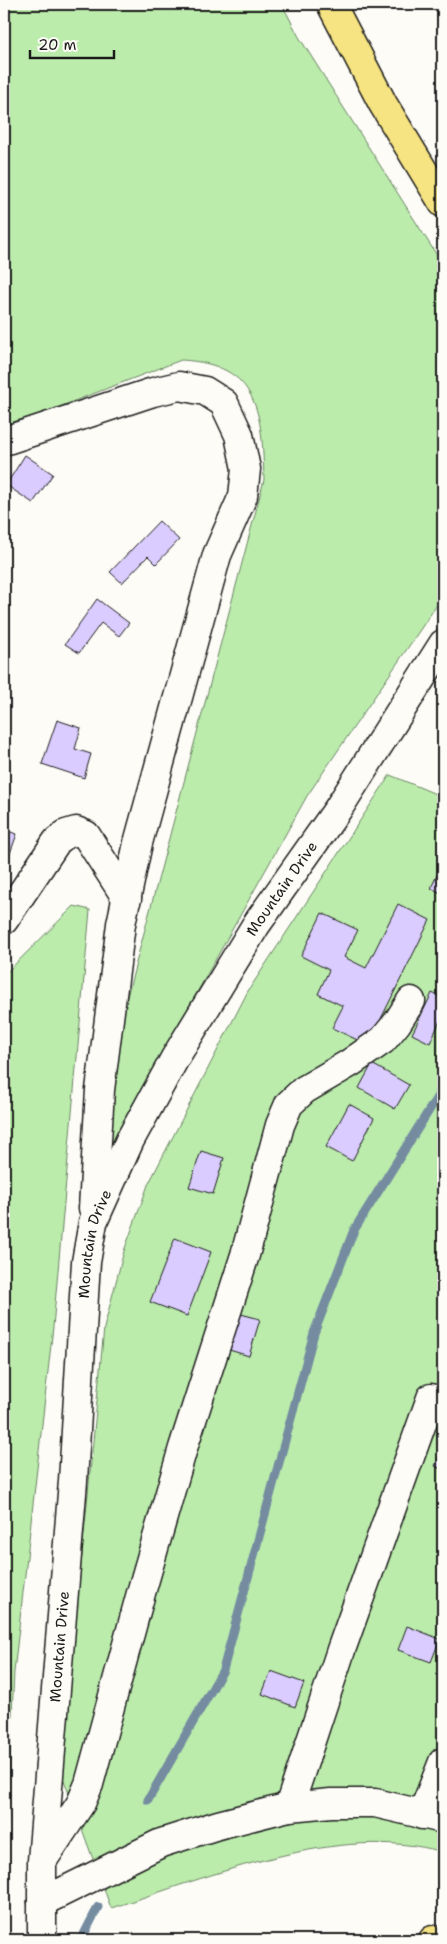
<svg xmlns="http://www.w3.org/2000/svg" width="447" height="1944" font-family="'Shantell Sans',sans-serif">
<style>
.green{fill:#bbecac;stroke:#6c8464}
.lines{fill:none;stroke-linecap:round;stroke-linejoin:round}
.stream{stroke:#748ca0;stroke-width:9}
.building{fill:#daccfe;stroke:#1c1c1c}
.minor-casing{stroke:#1c1c1c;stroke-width:31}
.major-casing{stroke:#1c1c1c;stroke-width:31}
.highway-casing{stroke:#1c1c1c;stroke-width:31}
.minor{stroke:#fdfcf7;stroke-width:28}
.major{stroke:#f6e381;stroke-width:28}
.highway{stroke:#f6e381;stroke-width:28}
.labels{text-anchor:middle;stroke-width:4.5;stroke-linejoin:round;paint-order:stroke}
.street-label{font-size:15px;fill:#1c1c1c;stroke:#fdfcf7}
</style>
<rect width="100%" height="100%" fill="#fdfcf7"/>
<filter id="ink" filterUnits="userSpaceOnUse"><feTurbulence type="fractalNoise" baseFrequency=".02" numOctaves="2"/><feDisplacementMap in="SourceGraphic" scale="10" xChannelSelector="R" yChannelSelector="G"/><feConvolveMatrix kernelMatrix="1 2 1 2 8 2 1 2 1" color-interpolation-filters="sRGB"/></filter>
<g filter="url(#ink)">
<path class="green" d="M4,4h278l17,33 144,228v331l-136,200 -201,359 17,-143 141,-532c-2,-66 -4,-116 -83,-120l-177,68z
M390,775l53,22v1055c-103,-30 -234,25 -332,56l-50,-136 43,-444 20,-77 24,-66 100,-194z
M74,906l16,4 -37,417 -39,345 -10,208v-905z"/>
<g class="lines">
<path class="stream" d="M148,1800l75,-130 91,-337 40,-103 89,-142
M81,1940l17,-33"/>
</g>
<path class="building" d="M25,455l28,19 -20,29 -27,-18z
M159,521l20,19 -23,24 -8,-8 -26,27 -12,-11z
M97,599l32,24 -10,13 -18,-13 -22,30 -14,-9z
M57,720l24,8 -6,21 16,5 -7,24 -42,-14z
M4,830l13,4 -9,25 -4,-2z
M443,862v32l-12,-6z
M398,904l32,16 -62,125 -36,-17 11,-22 -25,-12 11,-24 -28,-14 21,-43 36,17 -14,27 22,11z
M432,993l11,5v16l-13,29 -18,-9z
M372,1064l37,21 -14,24 -36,-21z
M349,1104l25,14 -22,43 -26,-14z
M201,1151l23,7 -11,36 -24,-7z
M175,1238l36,14 -24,64 -37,-14z
M237,1313l23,6 -11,37 -23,-7z
M443,1449v21l-8,-4z
M407,1626l33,13 -9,23 -33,-12z
M271,1671l33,12 -9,24 -33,-13z"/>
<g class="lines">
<g class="minor-casing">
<g id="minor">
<path d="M4,441l149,-49 26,-6 26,5 19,12 15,32 7,34 -3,27 -26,59 -79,288 -17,81 -21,166 -7,118"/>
<path d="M4,920l53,-79 9,-7 10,-3 10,4 41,64"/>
<path d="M289,1807l52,-157 90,-252"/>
<path d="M422,1815l21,-53"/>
<path d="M43,1860l38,-57 8,-19 52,-191 42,-145 62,-193 35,-130 9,-21 15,-14 46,-27 33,-23 14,-17 14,-22"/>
<path d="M42,1902l119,-59 57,-18 71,-18 42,-4h44l68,16"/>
<path id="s1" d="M42,1940v-79l31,-380 13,-219 7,-40 37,-82 45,-82 81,-133 82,-116 105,-165"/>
</g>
</g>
<g class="major-casing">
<path id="major" d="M433,1940h10"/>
</g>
<g class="highway-casing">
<path id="highway" d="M331,4l52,100 60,99"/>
</g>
<use href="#minor" class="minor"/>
<use href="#major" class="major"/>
<use href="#highway" class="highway"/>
</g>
</g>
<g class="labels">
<g class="street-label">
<text dy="5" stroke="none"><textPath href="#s1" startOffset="1104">Mountain Drive</textPath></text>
<text dy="5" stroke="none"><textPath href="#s1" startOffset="699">Mountain Drive</textPath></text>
<text dy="5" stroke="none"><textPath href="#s1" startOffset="294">Mountain Drive</textPath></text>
</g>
</g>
<rect width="447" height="1944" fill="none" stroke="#fdfcf7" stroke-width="20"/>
<rect x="10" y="10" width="427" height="1924" fill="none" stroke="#1c1c1c" stroke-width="2" filter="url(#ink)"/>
<path d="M30 50v8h84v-8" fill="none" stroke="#1c1c1c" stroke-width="2.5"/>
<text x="38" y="50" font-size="15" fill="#1c1c1c" stroke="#fdfcf7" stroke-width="4" paint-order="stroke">20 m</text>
</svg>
